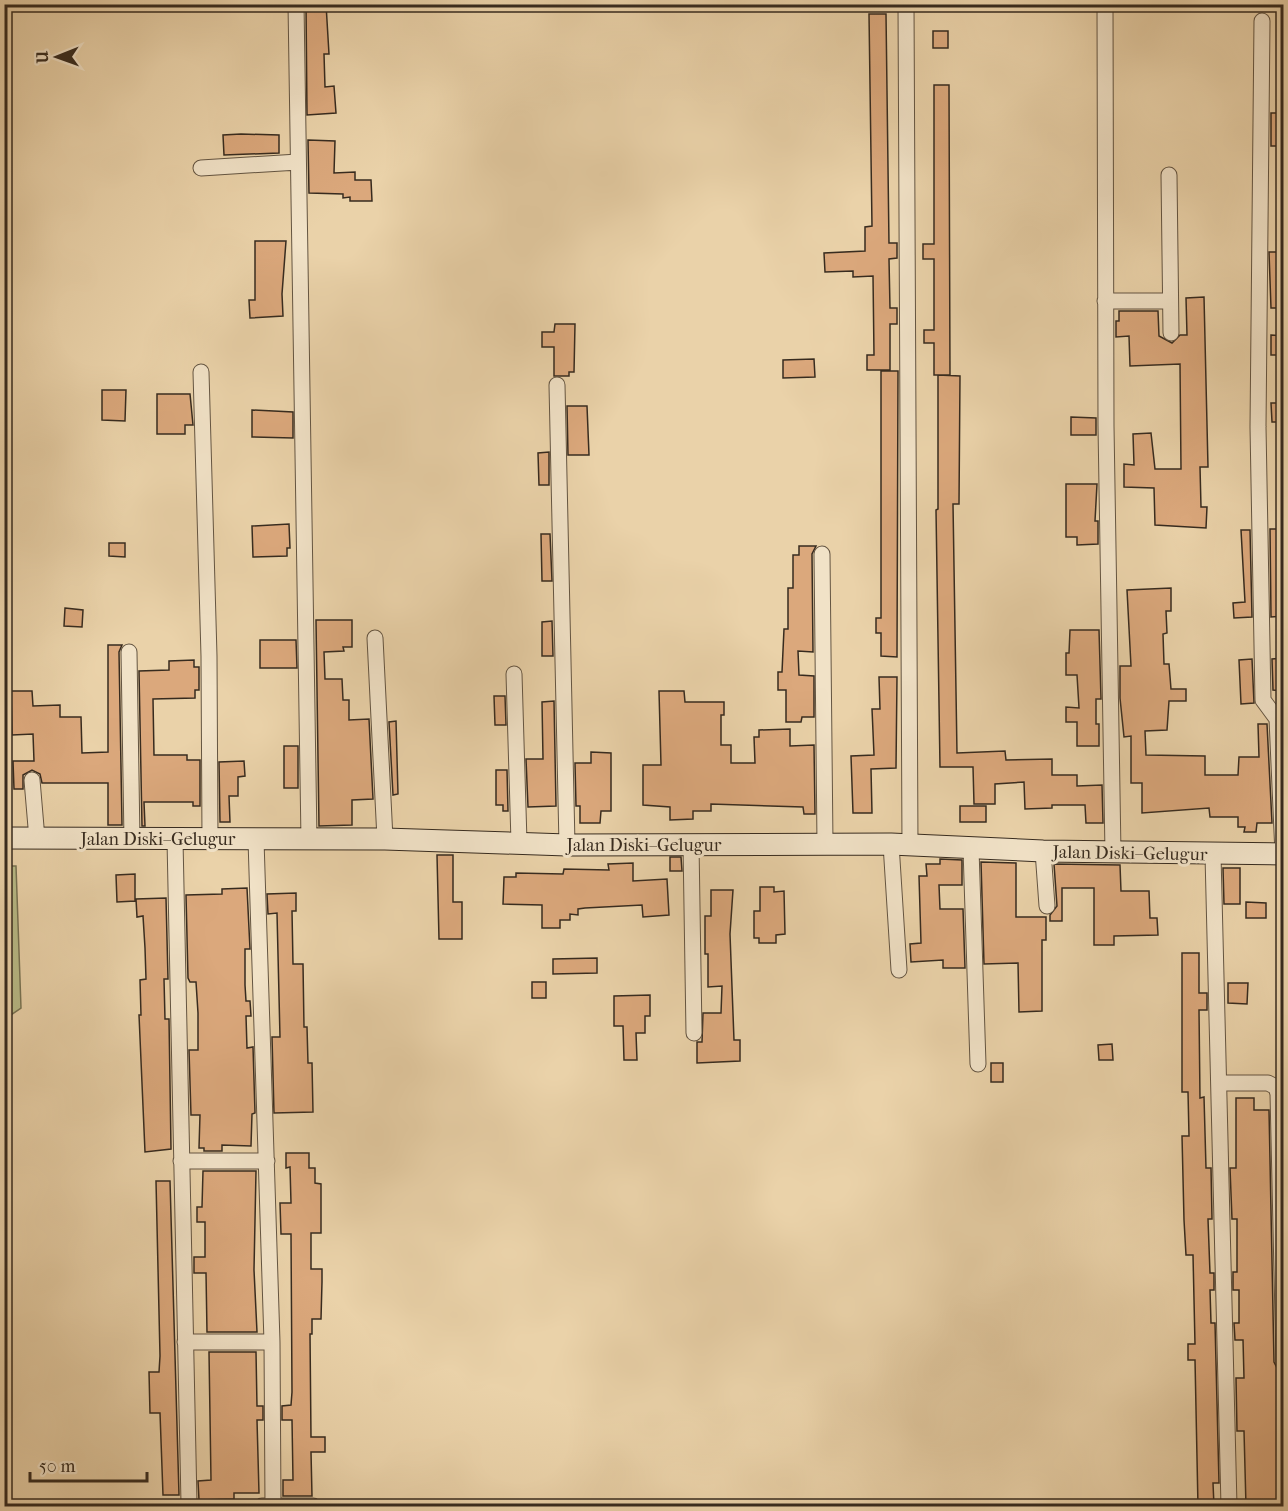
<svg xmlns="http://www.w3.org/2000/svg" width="1288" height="1511" font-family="'IM FELL French Canon',serif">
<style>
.green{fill:#b8bb87;stroke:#787353;stroke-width:1.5}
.building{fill:#dba87c;stroke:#372b1f;stroke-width:1.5}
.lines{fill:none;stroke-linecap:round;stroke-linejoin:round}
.minor-casing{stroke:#645542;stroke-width:17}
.secondary-casing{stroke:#372b1f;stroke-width:23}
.minor{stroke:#f1e2c7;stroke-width:15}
.secondary{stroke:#f1e2c7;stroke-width:21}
.labels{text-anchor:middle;stroke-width:6;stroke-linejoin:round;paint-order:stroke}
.street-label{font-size:18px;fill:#372b1f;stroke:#f1e2c7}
</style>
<rect width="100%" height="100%" fill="#ead2a9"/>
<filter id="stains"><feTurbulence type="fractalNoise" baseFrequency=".00333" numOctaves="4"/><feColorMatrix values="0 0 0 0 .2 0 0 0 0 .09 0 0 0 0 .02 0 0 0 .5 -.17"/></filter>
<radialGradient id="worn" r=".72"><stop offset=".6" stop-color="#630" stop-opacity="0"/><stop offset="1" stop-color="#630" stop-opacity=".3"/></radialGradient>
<path class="green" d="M5,866h11l5,142 -16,11z"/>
<path class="building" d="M306,4h20l3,50h-5l1,33 9,-1 2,27 -29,2z
M869,14h17l3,229h8v15l-8,1 1,49h7v16h-7v46h-23v-15h7l-1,-79 -20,1v-6l-28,1 -1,-19 41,-2v-24l7,-1z
M933,31h15v17h-15z
M934,85h15l1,290h-16v-32h-10v-13h10v-71h-11v-15h11z
M1271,113h13v33h-13z
M241,134l38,1v18l-55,2 -1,-20z
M308,140l27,1 -1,32 21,-1v8h16l1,21h-22v-4l-7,1v-4l-34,-1z
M255,241h31l-4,53 1,22 -33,2 -1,-18h6z
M1269,252h15v56h-13z
M1204,297l4,170h-8l1,40h6l-1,21 -51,-3 -1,-37 -30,-1v-23l10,1 -1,-31 18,-1 4,36h26l-1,-105 -50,2 -1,-30 -13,1v-16h3v-10h39l1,25 13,7 8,-8h7l-1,-37z
M555,324h20l-1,48h-5v4h-15v-29h-12v-15h12z
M1271,335l13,1v19h-13z
M814,359l1,18 -32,1v-18z
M881,371h17l-1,286 -16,-1v-23h-5v-15h5z
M938,375l22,1 -1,128h-6l4,249 48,-2 1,9 46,-1v16h25v11l25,-1 1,38h-17l-1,-18h-33v3l-27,1 -1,-27 -29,2v20h-21l-1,-37h-33l-4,-257 2,-1z
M102,390h24l-1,31 -23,-1z
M157,394h33l3,31h-8v9h-28z
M1271,403h13v19h-12z
M567,406h20l2,49h-21z
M252,410l41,2v26l-41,-1z
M1071,417l25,1v17h-25z
M549,452v33h-10l-1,-32z
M1066,484h31l-2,37h3v23l-21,1v-8h-11z
M289,524l1,24h-3v8l-34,1 -1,-31z
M1270,529h14v87l-13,1z
M1241,530h9l2,87 -18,1 -1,-15 12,-1z
M541,534h9l2,47h-10z
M109,543h16v14l-16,-1z
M799,546h17l-4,8 1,98 -15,-1 1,24 15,1v41h-12l-1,5h-15v-32h-8v-18h4l2,-43h4v-41h5v-33h6z
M1171,588v23h-5l1,22 -4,1 1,30h5l2,25h15v12h-17l-2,29 -22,1 1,24 59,1v19h33l1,-18h20l-1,-33h9l5,99h-15l-1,9h-12l1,-5h-7v-10h-28l-1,-9 -67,5v-30h-11v-47l-7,1 -4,-39v-32h11l-4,-76z
M65,608l18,2 -1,17 -18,-1z
M316,620h36v27h-9l1,4 -20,1 1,27h17l1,21h6v20l20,-1 4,80 -21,1v25l-33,1z
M552,621l1,35h-11v-34z
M1070,630h29l2,69h-5v25h3v22h-22v-24h-11v-15l13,1 -2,-33h-11v-22h3z
M260,640h36l1,28h-37z
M108,645h14l-3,7 3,173h-14v-42h-66l-2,-9 -8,-4 -9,5v14h-9l-1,-28h21l-1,-27 -21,1 -1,-44h21l1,15 27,-1v12h21l1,36 26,-1z
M1284,658v33l-11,-1 -1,-31z
M1252,659l2,44 -13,1 -2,-44z
M194,660v7h5v23h-4v8l-42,1 1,56h33v5h13v46h-7v-4h-49l1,24h-3l-3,-155 30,-1v-9z
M879,677h18l-1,91 -25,1 1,44h-19l-2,-57 23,-1 -2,-46h8z
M659,691h25l1,11h39v13h-3v30h10v18h24l-1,-26h5v-7l31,-1v17l24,-1 1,69h-11l-1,-7 -92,-3v7h-18v8l-23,1v-13l-27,-2v-40h18z
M494,696h11l1,29h-11z
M554,701l2,105 -28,1 -2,-48h17l-1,-57z
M396,721l2,73 -5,1 -4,-73z
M284,746h14v42h-14z
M591,752l20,1v58h-10l-1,12h-20v-17h-4l-1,-43h16z
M244,761l1,15 -7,1v19h-9l1,26h-10l-1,-60z
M496,770h11l1,41h-5v-6h-7z
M960,806h26v16h-26z
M437,855h16v47h9v37h-23z
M670,857h11l1,14h-12z
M940,859l22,1v25h-23l1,24h23l2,59h-22v-8l-32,2 -1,-18 11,-1 -2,-67h8l-1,-12h14z
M981,862l35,1v54h30v23h-4v71l-23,1 -1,-49 -34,1z
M633,863v18l34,-2 2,36 -26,2 -1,-12 -57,3 -7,1v6l-8,-1v6h-10v8h-18v-23l-39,-1 1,-27h12v-4l47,1 1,-5 45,1 -1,-6z
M1054,864l66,1 1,26h28l1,27h7l1,17 -44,1v9h-20v-57h-32v33h-12v-6l7,-9z
M1223,868h17v36h-16z
M135,874v27l-18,1 -1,-27z
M760,887h14v5l10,-1 1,43 -9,1v8h-17v-5h-5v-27h6z
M247,888l3,61h-5v36l1,16h4l1,15h-5l1,32 6,-1 2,66 -3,1 -1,32 -29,-1v6h-18v-3h-5l1,-33h-9l-2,-65h9v-37l-2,-31h-6l-2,-4 -2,-83 36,-1v-5z
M711,890h22l-3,44 4,106h6v21l-43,2v-21h5l1,-29h18l1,-27 -14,1v-33h-3v-38h6z
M296,893v18h-4l1,53h10l1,63h3l1,36h4l1,49 -39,1 -2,-76h8l-3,-124 -9,1 -1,-20z
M166,898l2,81h-4l1,40h4l2,130 -26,3 -6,-137h2l-1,-35 6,-1 -1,-31 -2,-32 -6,1 -1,-18z
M1246,902l20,1v15h-20z
M1182,953h17v40h8v17h-8l1,88 4,-1 2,71h5l1,51h-4l2,54h4v17h-4l1,33h4l4,160h-6l1,23h-16l-3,-146h-7v-16h7l-2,-89h-7l-2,-35 -2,-84h7l-1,-44h-6z
M597,958v15l-44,1v-15z
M532,982h14v16h-14z
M1228,983h20l-1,21 -19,-1z
M650,995v21h-5v17h-9l1,27h-13l-1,-34h-9v-30z
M1112,1044l1,16h-14l-1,-15z
M991,1063h12v19h-12z
M1236,1098h18v12h15l5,252 4,8 2,112h3l1,24h-38l-2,-75h-7l-1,-53h8l-1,-38h-8l-1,-17h5v-33h-6v-18h4v-53h-5l-2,-51h6z
M286,1153h23v15h6v15l6,1v49h-10v36h11v13l-1,37h-9v15h-2l1,103h14v15h-14l1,44h-29v-16h10l-1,-60h-10v-14l9,-1 1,-13 -1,-158h-10l-1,-31h11l-1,-36 -4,1z
M203,1171h53l-2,99 3,62h-50l-1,-59h-12v-16h11v-35h-8v-15h5z
M156,1181h14l9,314h-16l-3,-82h-10l-1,-41h10l1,-16z
M209,1352h47l1,54h6v14h-6l2,73h-25v6l-35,1 -1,-19 13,-1z"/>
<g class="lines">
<g class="minor-casing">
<path id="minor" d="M296,4l13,836
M906,4l4,842
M1105,4l1,422 7,427
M1262,21l-4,406 5,273 14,19 6,135
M201,168l97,-6
M1169,175l2,158
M1105,301h65
M201,372l8,284 1,184
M557,385l10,460
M822,554l3,290
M375,638l10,201
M129,652l3,188
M514,674l5,168
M32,780l5,59
M175,840l14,663 3,3
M256,840l16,502 1,164
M691,844l3,189
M891,844l8,126
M971,849l7,215
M1043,851l4,55
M1213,855l16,651
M1219,1083h49l8,4 2,7 6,268
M181,1161h86
M185,1342h87
M262,1506h51"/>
</g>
<g class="secondary-casing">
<path id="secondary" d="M4,838l381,1 182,6 324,-1 152,7 241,3"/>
</g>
<use href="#minor" class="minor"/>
<use href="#secondary" class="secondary"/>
</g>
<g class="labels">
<g class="street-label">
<text x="158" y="845">Jalan Diski–Gelugur</text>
<text x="644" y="851">Jalan Diski–Gelugur</text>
<text transform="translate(1130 853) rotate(1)" y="6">Jalan Diski–Gelugur</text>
</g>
</g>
<rect width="1288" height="1511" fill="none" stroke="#ead2a9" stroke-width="24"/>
<rect x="6" y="6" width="1276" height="1499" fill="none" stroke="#372b1f" stroke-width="3"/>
<rect x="12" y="12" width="1264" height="1487" fill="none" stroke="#372b1f" stroke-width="1.5"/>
<g transform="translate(57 57) rotate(269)" stroke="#f1e2c7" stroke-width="4.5" paint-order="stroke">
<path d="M0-4.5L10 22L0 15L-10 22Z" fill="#372b1f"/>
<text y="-9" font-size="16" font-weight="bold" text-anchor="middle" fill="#372b1f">U</text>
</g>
<path d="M30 1472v9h117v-9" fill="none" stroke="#372b1f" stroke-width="3"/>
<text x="39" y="1472" font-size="18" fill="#372b1f" stroke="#f1e2c7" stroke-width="4.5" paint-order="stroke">50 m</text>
<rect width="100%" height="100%" filter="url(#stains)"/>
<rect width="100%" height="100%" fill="url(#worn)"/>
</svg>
